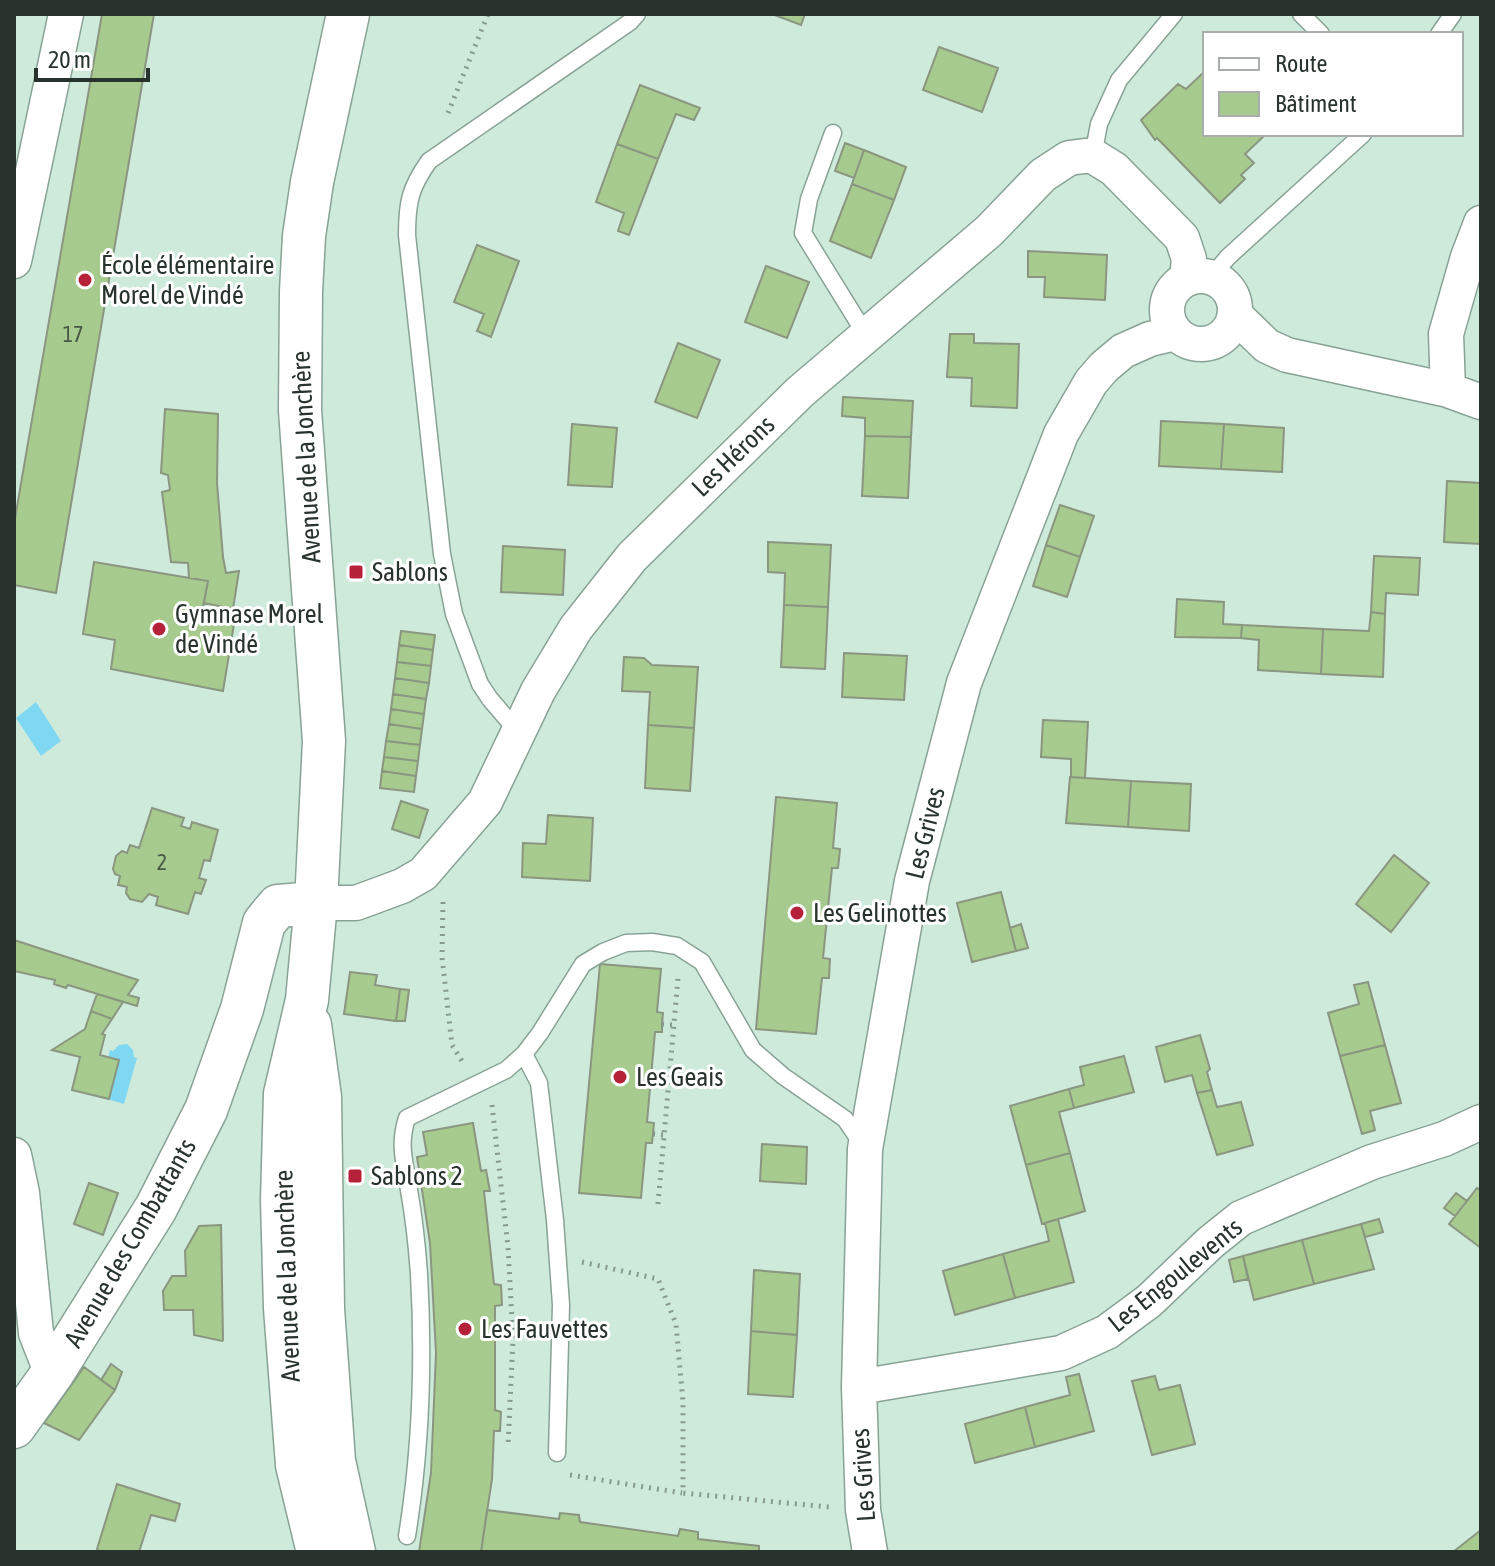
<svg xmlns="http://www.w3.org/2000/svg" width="1495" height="1566" font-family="'Asap Condensed',sans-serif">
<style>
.water{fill:#80d7f1}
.building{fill:#a7cb8e;stroke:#899680;stroke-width:2}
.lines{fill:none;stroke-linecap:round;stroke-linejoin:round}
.service-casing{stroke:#88a395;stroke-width:19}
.minor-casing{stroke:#88a395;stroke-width:37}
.tertiary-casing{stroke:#88a395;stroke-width:45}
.path{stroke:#869a8f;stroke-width:5;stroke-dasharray:2 6;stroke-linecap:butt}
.service{stroke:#fff;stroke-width:16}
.minor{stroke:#fff;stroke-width:34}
.tertiary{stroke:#fff;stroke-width:42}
.poi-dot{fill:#b42138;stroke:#fff;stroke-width:3}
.labels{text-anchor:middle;stroke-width:6;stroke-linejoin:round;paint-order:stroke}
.number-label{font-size:22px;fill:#485945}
.poi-label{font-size:26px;fill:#28332d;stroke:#fff;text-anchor:start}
.street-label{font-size:26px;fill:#28332d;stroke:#fff}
</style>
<rect width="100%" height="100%" fill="#ceeadb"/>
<path class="water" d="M36,702l25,39 -20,15 -25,-38z
M127,1044l6,6 1,7 3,1 -13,46 -27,-8 13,-46 3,1 6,-6z"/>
<path class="building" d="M102,14h52l-98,579 -42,-8v-61z
M772,14h33l-4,11z
M939,47l59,21 -16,44 -59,-22z
M1205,71v63h61l-21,20 9,9 -13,12 4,4 -25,24 -63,-65 -2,2 -14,-20 37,-36 8,5z
M640,85l60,23 -6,12 -18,-6 -18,45 -41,-15z
M845,143l19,7 -10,28 -19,-7z
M617,144l41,15 -29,76 -11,-4 6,-18 -28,-11z
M864,150l42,17 -12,33 -42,-16z
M852,184l42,16 -23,58 -41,-17z
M477,245l42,16 -28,76 -14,-6 7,-17 -30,-12z
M1028,251l79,4 -2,45 -61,-3 1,-20h-17z
M766,266l43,16 -22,56 -42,-16z
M950,334h24v9l45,1 -2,64 -46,-2 1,-28 -25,-1z
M678,343l42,17 -23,58 -42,-16z
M843,397l70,4 -2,36 -46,-1v-18l-23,-2z
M165,409l53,5 -1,69 6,74 3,16 13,-2 -6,38 -29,-6 4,-22 -19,-3 -1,-15 -17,-1 -9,-70 8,-2 -2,-15 -7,-2z
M1161,421l63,3 -3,45 -62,-3z
M572,424l45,4 -5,59 -44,-2z
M1224,424l60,4 -2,44 -61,-3z
M865,436l46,1 -3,61 -46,-2z
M1447,481l34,2v61l-37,-2z
M1060,505l34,11 -14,41 -34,-12z
M768,542l63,3 -3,62 -44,-2 1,-32 -17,-1z
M1046,545l34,12 -13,40 -34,-11z
M503,546l62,4 -2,45 -62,-3z
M1374,556l46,2 -2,37 -32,-2 -1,21 -14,-2z
M94,562l114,19 -7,36 33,7 -11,67 -112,-22 4,-29 -32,-6z
M1177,599l47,3 -1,22 19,1 -1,13 -66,-1z
M784,605l44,2 -3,62 -44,-2z
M1371,612l14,2 -2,63 -62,-3 2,-45 46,2z
M1242,625l81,4 -2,45 -63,-4 1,-30 -18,-2z
M401,631l34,4 -2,15 -34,-5z
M399,645l34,5 -2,16 -34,-4z
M844,653l63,3 -3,44 -62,-3z
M624,657l20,1 8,7 46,2 -4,61 -46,-3 2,-33 -28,-1z
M397,662l34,4 -2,17 -34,-5z
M395,678l34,5 -3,16 -33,-5z
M393,694l33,5 -2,15 -33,-5z
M391,709l33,5 -2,15 -33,-5z
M1043,720l45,2 -3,56 -14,-1v-18l-30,-2z
M389,724l33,5 -2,16 -34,-4z
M648,725l46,3 -4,63 -45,-3z
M386,741l34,4 -2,16 -34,-4z
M384,757l34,4 -2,15 -34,-5z
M382,771l34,5 -2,16 -34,-4z
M1070,777l61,4 -3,46 -62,-4z
M1131,781l60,3 -2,47 -61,-4z
M776,797l61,6 -4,45 7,1 -1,10 -1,9h-6l-9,90 7,1 -1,19h-7l-6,56 -60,-5z
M401,801l27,9 -9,28 -27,-9z
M152,808l32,10 -3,8 9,3 2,-7 26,8 -8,31 -6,-1 -5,18 7,2 -5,14 -6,-2 -7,22 -32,-9 2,-8 -9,-3 -7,8 -12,-3 -4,-6 1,-6 -9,-2 2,-9 -5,-2 -2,-5 3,-13 6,-5 5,2 3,-8 9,3z
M548,815l45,3 -3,63 -68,-4 1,-34 23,1z
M1394,855l35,28 -38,49 -35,-28z
M1001,892l15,59 -44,11 -15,-59z
M1021,924l7,24 -12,3 -6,-23z
M14,940l124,40 -10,15 11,3 -2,8 -69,-21 -2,3 -12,-4 1,-4 -41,-9z
M600,964l61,5 -4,43 6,1 -1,11v8h-7l-8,90 7,1 -1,11 -1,9h-6l-5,55 -62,-5z
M350,972l27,3 -2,10 25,4 -4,32 -52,-7z
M1368,982l17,63 -45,11 -12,-43 31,-9 -5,-19z
M400,989l9,1 -4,31h-9z
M97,994l26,8 -11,17 -21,-8z
M91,1011l21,8 -10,15 3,1 -5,20 19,5 -10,39 -37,-9 8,-33 -28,-7 33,-21z
M1200,1035l10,34 -3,3 5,18 -15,3 -5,-18 -27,7 -9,-35z
M1385,1045l16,58 -31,8 5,19 -13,4 -22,-78z
M1124,1056l10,36 -60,16 -5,-19 15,-4 -4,-18z
M1069,1089l5,19 -15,4 11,41 -44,12 -16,-59z
M1212,1090l5,17 24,-5 12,43 -36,10 -20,-62z
M473,1123l8,48 5,-1 4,21h-6l10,93 7,1 1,20 -7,1v104l6,2 -1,19h-6l-2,48 -11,73h-62l12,-79 5,-120 -6,-110 -13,-86 10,-2 -4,-23z
M762,1144l45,3 -1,37 -46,-3z
M1070,1153l15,58 -43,13 -16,-59z
M89,1183l29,10 -15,42 -29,-11z
M1477,1188l4,2v58l-32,-24z
M1456,1193l11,8 -12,15 -11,-8z
M1058,1219l16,63 -59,16 -12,-44 46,-13 -4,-18z
M1379,1219l4,13 -18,5 -4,-13z
M1361,1224l13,45 -60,15 -12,-44z
M221,1225l2,115 -1,1 -28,-6 -1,-25h-29l-1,-19 9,-15h14l-1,-25 14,-25z
M1302,1240l12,44 -60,16 -11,-44z
M1003,1254l12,44 -60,17 -12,-44z
M1243,1256l5,23 -14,3 -5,-22z
M754,1270l46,4 -3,61 -46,-4z
M751,1331l46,4 -4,62 -45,-3z
M111,1364l11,8 -7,18 -14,-10z
M84,1367l31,23 -36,50 -35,-17z
M1079,1374l15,57 -59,16 -10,-40 45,-12 -4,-18z
M1155,1376l4,14 21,-5 15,59 -43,11 -20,-74z
M1025,1407l10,40 -60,16 -10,-39z
M117,1484l63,20 -5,17 -24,-6 -12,37h-39l-3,-3z
M487,1510l72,9 1,-6 19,2 1,7 98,14 2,-7 18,3v7l61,7v6h-278z
M1481,1530v22h-28z"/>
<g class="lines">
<g class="service-casing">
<path id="service" d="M1301,14l20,20
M1439,34l14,-20
M833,133l-24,66 -6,34 63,102
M1093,156l6,-32 20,-44 55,-66
M1211,277l17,-20 135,-123
M519,733l-29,-34 -10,-15 -26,-70 -12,-60 -35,-319c0,-33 3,-47 22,-74l201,-139 7,-8
M524,1054l15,29 16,137 6,85 -4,148
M407,1536c14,-87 17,-174 12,-262 -2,-28 -5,-56 -10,-84 -4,-28 -11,-44 -2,-72l99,-48 18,-16 16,-21 43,-69 20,-12 23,-9 26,-1 25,4 25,16 51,88 30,26 62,43 17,25"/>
</g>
<g class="minor-casing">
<path id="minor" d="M14,261l52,-247
M1167 310a34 34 0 1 1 68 0a34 34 0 1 1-68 0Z
M1236,316l31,30 20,9 161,35 33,12
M1448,390l-2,-56 22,-77 13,-34
M316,903h40l46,-17 21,-12 62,-72 53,-111 38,-63 56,-71 168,-165 189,-161 54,-56 26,-17 16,-2h8l21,13 68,69 7,21 -2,20
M14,1155l8,38 14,140 16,41
M859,1387l202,-34 46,-21 42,-31 62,-59 30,-24 131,-56 72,-23 37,-17
M870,1552l-7,-42 -4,-123 6,-238 47,-268 52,-198 97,-249 30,-52 13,-15 19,-16 27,-12 25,-6"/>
</g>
<g class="tertiary-casing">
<path id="tertiary" d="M310,1025l10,72 3,212 11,152 20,91
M14,1427l38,-53 104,-166 50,-98 36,-101 22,-86 14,-17 38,-3
M318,1552l-21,-87 -12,-157 -3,-108 3,-106 22,-94 9,-97 8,-162 -24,-331 1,-118 3,-56 8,-54 36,-168"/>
</g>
<path class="path" d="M448,113l40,-99
M443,902l-1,55 10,88 12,19
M662,1024l11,1
M492,1105l16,142 5,91 -5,108
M653,1134l11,1
M658,1204l20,-226
M582,1262l76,17 18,45 7,78v91l146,14
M570,1475l112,18"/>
<use href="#service" class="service"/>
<use href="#minor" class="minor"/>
<use href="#tertiary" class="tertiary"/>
</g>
<g class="poi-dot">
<circle cx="85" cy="280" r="8"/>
<rect x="348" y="564" width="16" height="16" rx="4"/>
<circle cx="159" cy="629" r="8"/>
<circle cx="797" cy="913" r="8"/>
<circle cx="620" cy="1077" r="8"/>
<rect x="347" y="1168" width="16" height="16" rx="4"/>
<circle cx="465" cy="1329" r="8"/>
</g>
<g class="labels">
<g class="number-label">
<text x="73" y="342">17</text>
<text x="162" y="870">2</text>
</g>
<g class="poi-label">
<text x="101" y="274">École élémentaire<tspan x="101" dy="30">Morel de Vindé</tspan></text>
<text x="372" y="581">Sablons</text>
<text x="175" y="623">Gymnase Morel<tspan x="175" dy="30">de Vindé</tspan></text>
<text x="813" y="922">Les Gelinottes</text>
<text x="636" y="1086">Les Geais</text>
<text x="371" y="1185">Sablons 2</text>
<text x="481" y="1338">Les Fauvettes</text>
</g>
<g class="street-label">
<text transform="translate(733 456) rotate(-44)" y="9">Les Hérons</text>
<text transform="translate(306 457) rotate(-93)" y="9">Avenue de la Jonchère</text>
<text transform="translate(925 833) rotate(-76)" y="9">Les Grives</text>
<text transform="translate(130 1243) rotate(-60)" y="9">Avenue des Combattants</text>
<text transform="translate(1175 1275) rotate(-39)" y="9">Les Engoulevents</text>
<text transform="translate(287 1276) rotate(-92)" y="9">Avenue de la Jonchère</text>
<text transform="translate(863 1475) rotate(-94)" y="9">Les Grives</text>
</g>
</g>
<rect width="1495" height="1566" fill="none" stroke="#28332d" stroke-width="32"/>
<rect x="1203" y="32" width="260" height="104" fill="#ffffff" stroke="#a9adab" stroke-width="2"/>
<rect x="1219" y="58" width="40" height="12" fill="#ffffff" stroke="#a9adab" stroke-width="2"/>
<text x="1275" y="72" font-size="24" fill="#28332d">Route</text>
<rect x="1219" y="92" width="40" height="24" fill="#a7cb8e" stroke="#a9adab" stroke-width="2"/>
<text x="1275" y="112" font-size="24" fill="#28332d">Bâtiment</text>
<path d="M36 68v12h112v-12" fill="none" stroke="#28332d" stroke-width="4"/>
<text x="48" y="68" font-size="24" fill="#28332d" stroke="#ffffff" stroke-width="6" paint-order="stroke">20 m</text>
</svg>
